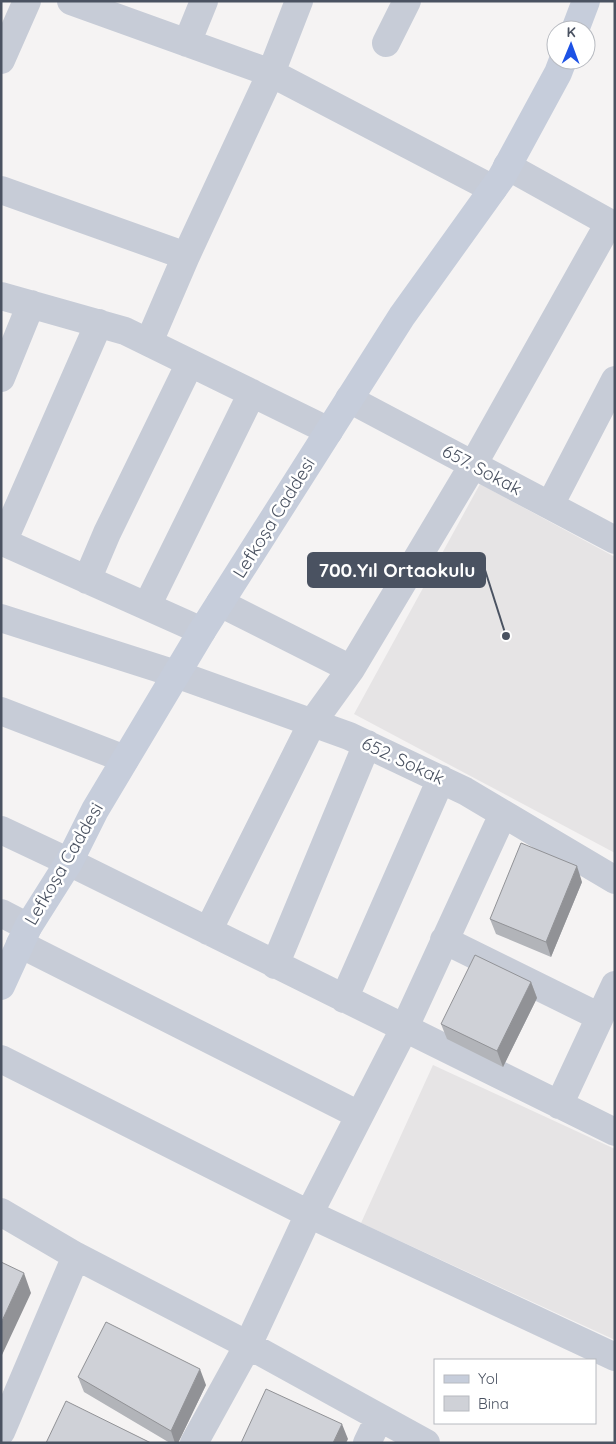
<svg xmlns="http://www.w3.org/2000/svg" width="616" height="1444" font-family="Quicksand,sans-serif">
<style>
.education{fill:#e6e4e5}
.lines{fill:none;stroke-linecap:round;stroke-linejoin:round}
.street{stroke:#c7ccd7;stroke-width:28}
.secondary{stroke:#c6cddb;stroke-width:28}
.wall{fill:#b2b4b9}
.shaded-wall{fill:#919296}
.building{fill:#cfd1d7;stroke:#919296}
.labels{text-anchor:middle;stroke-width:5;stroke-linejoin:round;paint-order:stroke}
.street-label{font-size:18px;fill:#4a5261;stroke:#fff}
.leader{fill:none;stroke:#4a5261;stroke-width:2}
.callout-dot{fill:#4a5261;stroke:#fff;stroke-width:2}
.callout{fill:#4a5261;stroke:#4a5261;stroke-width:2}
.callout-label{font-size:19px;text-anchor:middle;font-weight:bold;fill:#fff}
</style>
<rect width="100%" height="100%" fill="#f5f3f3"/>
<path class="education" d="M480,484l135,73v296l-261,-139z
M433,1065l182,84v191l-254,-117z"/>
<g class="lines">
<path class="street" d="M71,1l200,72 -85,183
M299,1l-28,72 222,116
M187,43l17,-42
M386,43l21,-42
M1,60l26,-59
M507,166l108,60
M1,190l185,66 -37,86
M1,296l124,35 204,100
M1,378l30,-74
M349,399l266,141
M550,505l65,-125
M1,541l201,90
M3,542l96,-219
M87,580l20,-47 83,-170
M220,603l131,66
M147,606l105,-213
M1,618l175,56 173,62 116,55 150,89
M1,711l124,48
M1,830l68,32 546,270
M1,913l27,14
M208,931l104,-208 39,-54 122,-204 136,-242
M444,940l156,77 15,-32
M20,944l339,171
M275,965l92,-221
M344,999l97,-220
M1,1059l308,155 306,143
M559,1105l41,-88
M1,1212l75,44 172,89 178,98
M1,1432l75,-176
M194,1443l54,-98 61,-131 95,-185 99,-215
M367,1443l12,-25"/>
<path class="secondary" d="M575,30l11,-29
M1,986l27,-59 41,-65 26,-52 107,-179 200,-315 99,-138 57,-105 5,-13"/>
</g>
<path class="wall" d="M582,882l-31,75 -55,-23 -6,-15z
M531,982l6,16 -34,69 -56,-28 -6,-15z
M78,1377l128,8 -28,58h-8l-86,-51z"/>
<path class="shaded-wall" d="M577,866l5,16 -31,75 -5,-15z
M531,982l6,16 -34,69 -6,-16z
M24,1273l7,20 -29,62 -1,-3v-29z
M200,1369l6,16 -28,58h-3l-4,-12z
M342,1424l6,15 -2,4h-13z"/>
<path class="building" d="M521,843l56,23 -31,76 -56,-23z
M475,955l56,27 -34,69 -56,-27z
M1,1262l23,11 -23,50z
M106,1322l94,47 -29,62 -93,-54z
M266,1389l76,35 -9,19h-92z
M66,1401l85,42h-105z"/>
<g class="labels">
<g class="street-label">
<text transform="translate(482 470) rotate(28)" y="6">657. Sokak</text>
<text transform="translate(274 518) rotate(-58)" y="6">Lefkoşa Caddesi</text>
<text transform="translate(403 761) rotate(25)" y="6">652. Sokak</text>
<text transform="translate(64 864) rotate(-60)" y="6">Lefkoşa Caddesi</text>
</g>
</g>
<path class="leader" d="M506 636L485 570"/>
<circle class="callout-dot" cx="506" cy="636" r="5"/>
<rect class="callout" x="308" y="553" width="177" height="34" rx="5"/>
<g class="callout-label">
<text x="397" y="577">700.Yıl Ortaokulu</text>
</g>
<rect width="616" height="1444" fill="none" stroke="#4a5261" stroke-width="5"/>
<rect x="434" y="1359" width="162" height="65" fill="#ffffff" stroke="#b7bac0"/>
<rect x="444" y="1375" width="25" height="8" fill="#c6cddb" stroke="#b7bac0"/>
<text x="478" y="1384" font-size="15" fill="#4a5261">Yol</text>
<rect x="444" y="1396" width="25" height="15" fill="#cfd1d7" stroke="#b7bac0"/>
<text x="478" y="1409" font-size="15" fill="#4a5261">Bina</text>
<g transform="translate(571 45) rotate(1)"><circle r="24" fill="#ffffff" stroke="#b7bac0"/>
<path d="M0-4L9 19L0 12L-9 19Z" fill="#1d52e5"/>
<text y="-8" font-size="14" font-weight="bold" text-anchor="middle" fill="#4a5261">K</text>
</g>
</svg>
